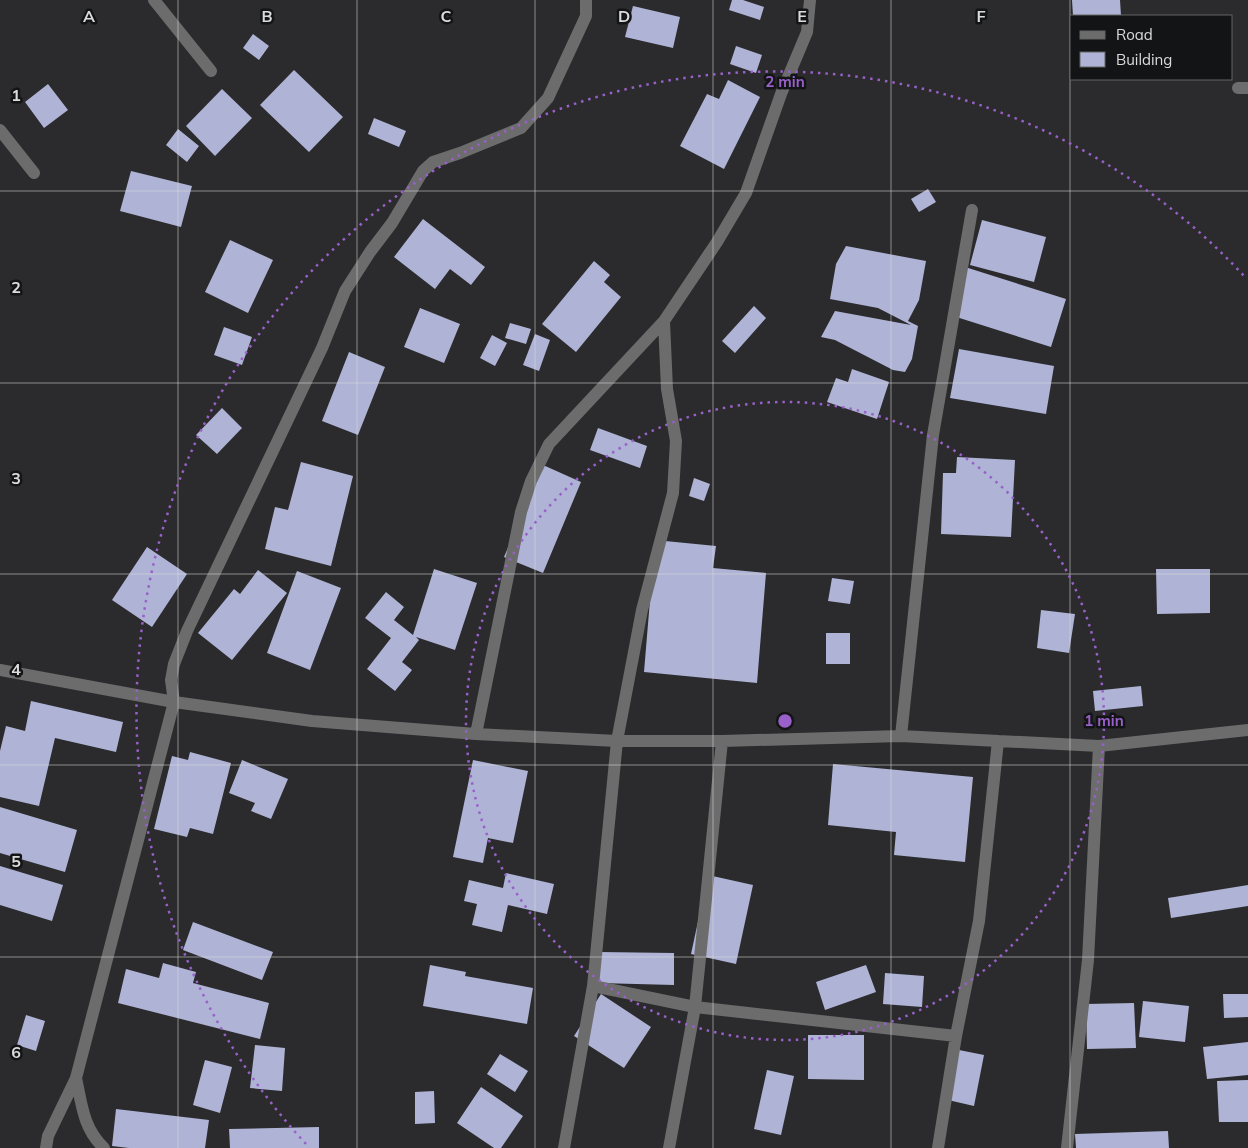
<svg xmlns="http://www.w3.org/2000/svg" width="1248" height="1148" font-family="Mulish,sans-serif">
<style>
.building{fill:#afb4d6}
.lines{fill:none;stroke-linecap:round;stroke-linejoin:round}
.minor{stroke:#6c6c6d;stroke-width:12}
.grid{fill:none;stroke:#dbdbdc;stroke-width:1;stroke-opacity:0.55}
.ring{fill:none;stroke:#9860c8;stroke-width:2.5;stroke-dasharray:2.5 5}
.grid-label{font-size:16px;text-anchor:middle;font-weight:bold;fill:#dbdbdc;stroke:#131415;stroke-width:5;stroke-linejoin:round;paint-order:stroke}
.centre{fill:#9860c8;stroke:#131415;stroke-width:2.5}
.ring-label{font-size:15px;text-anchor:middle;font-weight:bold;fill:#9860c8;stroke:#131415;stroke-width:5;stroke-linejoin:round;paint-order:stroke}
</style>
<rect width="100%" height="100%" fill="#2b2b2d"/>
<path class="building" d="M732,0h11l21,7 -4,13 -31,-10z
M1072,0h48l1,16h-48z
M633,6l47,11 -7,31 -48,-11z
M253,34l16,12 -10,14 -16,-12z
M736,46l26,9 -6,18 -26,-9z
M294,70l49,47 -34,35 -49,-47z
M728,80l32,17 -36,72 -44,-23 27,-52 12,5z
M48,84l20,26 -24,18 -19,-26z
M222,89l30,29 -37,38 -29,-30z
M374,118l32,13 -7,16 -31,-13z
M178,129l21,17 -12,16 -21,-17z
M131,171l61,15 -11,41 -61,-16z
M928,189l8,13 -17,10 -8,-13z
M423,219l62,48 -14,18 -21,-16 -15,20 -41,-32z
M982,220l64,17 -12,45 -64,-17z
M230,240l43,20 -25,53 -43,-21z
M846,246l80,15 -7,39 -11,21 10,5 -6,33 -7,13 -12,-2 -58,-30 -14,-3 14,-26 76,14 -33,-17 -48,-9 6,-35z
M594,261l16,14 -6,7 17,15 -45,55 -34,-28z
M965,267l101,32 -15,48 -101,-32z
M754,306l12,12 -31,35 -13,-12z
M420,308l40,16 -16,39 -40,-16z
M510,323l21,6 -5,15 -21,-6z
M224,327l28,10 -10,28 -28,-10z
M535,334l15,6 -11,31 -16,-6z
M492,335l15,8 -12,23 -15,-8z
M959,349l95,17 -8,48 -96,-16z
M349,352l36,15 -27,68 -36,-14z
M852,369l37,13 -12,37 -50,-17 9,-24 12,4z
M222,408l20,20 -25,26 -21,-19z
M598,428l49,18 -7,22 -50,-18z
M957,457l58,3 -4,77 -70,-3 2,-61h13z
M301,462l52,14 -22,90 -66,-17 10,-42 13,3z
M543,465l38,17 -38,91 -39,-16z
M694,478l16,6 -6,17 -15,-5z
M655,540l61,6 -3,22 53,5 -9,110 -113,-11z
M147,547l40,27 -35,53 -40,-27z
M434,569l43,14 -22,67 -39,-13 3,3 -17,22 10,8 -17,21 -28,-22 24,-31 -26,-20 21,-26 18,15 -10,13 19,15z
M1156,569h54v44l-53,1z
M258,570l29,23 -55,67 -34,-27 36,-44 6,5z
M297,571l44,17 -31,82 -43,-17z
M832,578l22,3 -4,23 -22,-3z
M1041,610l34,4 -6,39 -32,-5z
M826,633h24v31h-24z
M1141,686l2,20 -48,5 -2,-20z
M31,701l92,21 -7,30 -61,-14 -16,68 -39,-9v-46l6,-25 19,5z
M190,752l41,11 -18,71 -23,-6 -3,9 -33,-8 18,-73 16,4z
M242,760l46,19 -17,40 -20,-8 4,-8 -26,-10z
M473,760l55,11 -15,72 -25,-5 -5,25 -30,-6z
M833,764l140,13 -8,85 -71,-7 2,-23 -68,-7z
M0,807l77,23 -12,42 -65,-19z
M0,866l63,19 -11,36 -52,-16z
M506,873l48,11 -7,30 -39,-9 -6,27 -30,-7 5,-21 -13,-3 5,-21 34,8z
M708,875l45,10 -17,79 -45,-10z
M1248,885v21l-77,12 -3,-20z
M193,922l80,30 -11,28 -79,-30z
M599,952l75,1v32l-75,-2z
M163,963l33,9 -3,11 76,20 -9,36 -142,-36 8,-34 33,9z
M430,965l36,7 -1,4 68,12 -6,36 -104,-18z
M866,965l10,27 -51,18 -9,-28z
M885,973l39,3 -2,31 -39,-3z
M601,994l50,33 -27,41 -50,-32z
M1223,994h25v23l-24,1z
M1143,1001l46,5 -4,36 -46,-5z
M1134,1003l2,45 -49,1 -1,-45z
M26,1015l19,6 -9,30 -19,-6z
M808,1035h56v45l-56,-1z
M1248,1042v33l-41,4 -4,-32z
M255,1045l30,3 -3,43 -32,-3z
M959,1050l25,5 -10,51 -26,-6z
M500,1054l28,17 -13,21 -28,-18z
M205,1060l27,7 -12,46 -27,-8z
M767,1070l27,6 -13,59 -27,-6z
M1248,1080v42h-29l-2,-41z
M481,1087l42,29 -22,32h-7l-37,-25z
M434,1091l1,32 -20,1v-32z
M116,1109l93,11 -4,28h-76l-17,-2z
M319,1127v21h-89l-1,-19z
M1168,1131l1,17h-93l-1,-14z"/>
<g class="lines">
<path class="minor" d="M154,0l57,71
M1238,88h10
M0,130l34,43
M0,670l174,32 138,19 164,13 141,7h105l179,-5 198,10 149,-16
M476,734l45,-222 10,-31 18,-37 115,-123 53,-79 29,-49 35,-99 26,-62 3,-32
M901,736l32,-301 39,-225
M593,986l102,21 261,29
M46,1148l2,-12 28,-58
M104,1148c-21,-20 -22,-43 -28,-70l98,-376 -3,-22 3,-16 13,-33 135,-283 23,-57 25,-39 22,-29 31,-52 10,-9 27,-9 61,-25 27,-30 38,-82v-16
M564,1148l29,-162 24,-245 25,-131 31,-117 3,-52 -9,-52 -3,-68
M669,1148l26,-141 27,-266
M938,1148l18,-112 23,-115 19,-180
M1067,1148l21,-188 11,-214"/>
</g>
<path class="grid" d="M178,0v1148M357,0v1148M535,0v1148M713,0v1148M891,0v1148M1070,0v1148M0,191h1248M0,383h1248M0,574h1248M0,765h1248M0,957h1248"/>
<g class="ring">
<circle cx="785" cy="721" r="319"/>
<path d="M306 1144A639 639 0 0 1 1245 277"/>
</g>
<g class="grid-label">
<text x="89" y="22">A</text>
<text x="267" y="22">B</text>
<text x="446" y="22">C</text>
<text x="624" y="22">D</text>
<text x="802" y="22">E</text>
<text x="981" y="22">F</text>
<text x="16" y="101">1</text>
<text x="16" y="293">2</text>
<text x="16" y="484">3</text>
<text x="16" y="675">4</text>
<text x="16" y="867">5</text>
<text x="16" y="1058">6</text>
</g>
<circle cx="785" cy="721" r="8" class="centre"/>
<g class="ring-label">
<text x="785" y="87">2 min</text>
<text x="1104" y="726">1 min</text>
</g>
<rect x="1070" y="15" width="162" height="65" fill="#131415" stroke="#636465"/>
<rect x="1080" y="31" width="25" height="8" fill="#6c6c6d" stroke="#636465"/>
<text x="1116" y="40" font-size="15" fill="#dbdbdc">Road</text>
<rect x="1080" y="52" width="25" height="15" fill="#afb4d6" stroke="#636465"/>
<text x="1116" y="65" font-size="15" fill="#dbdbdc">Building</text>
</svg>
